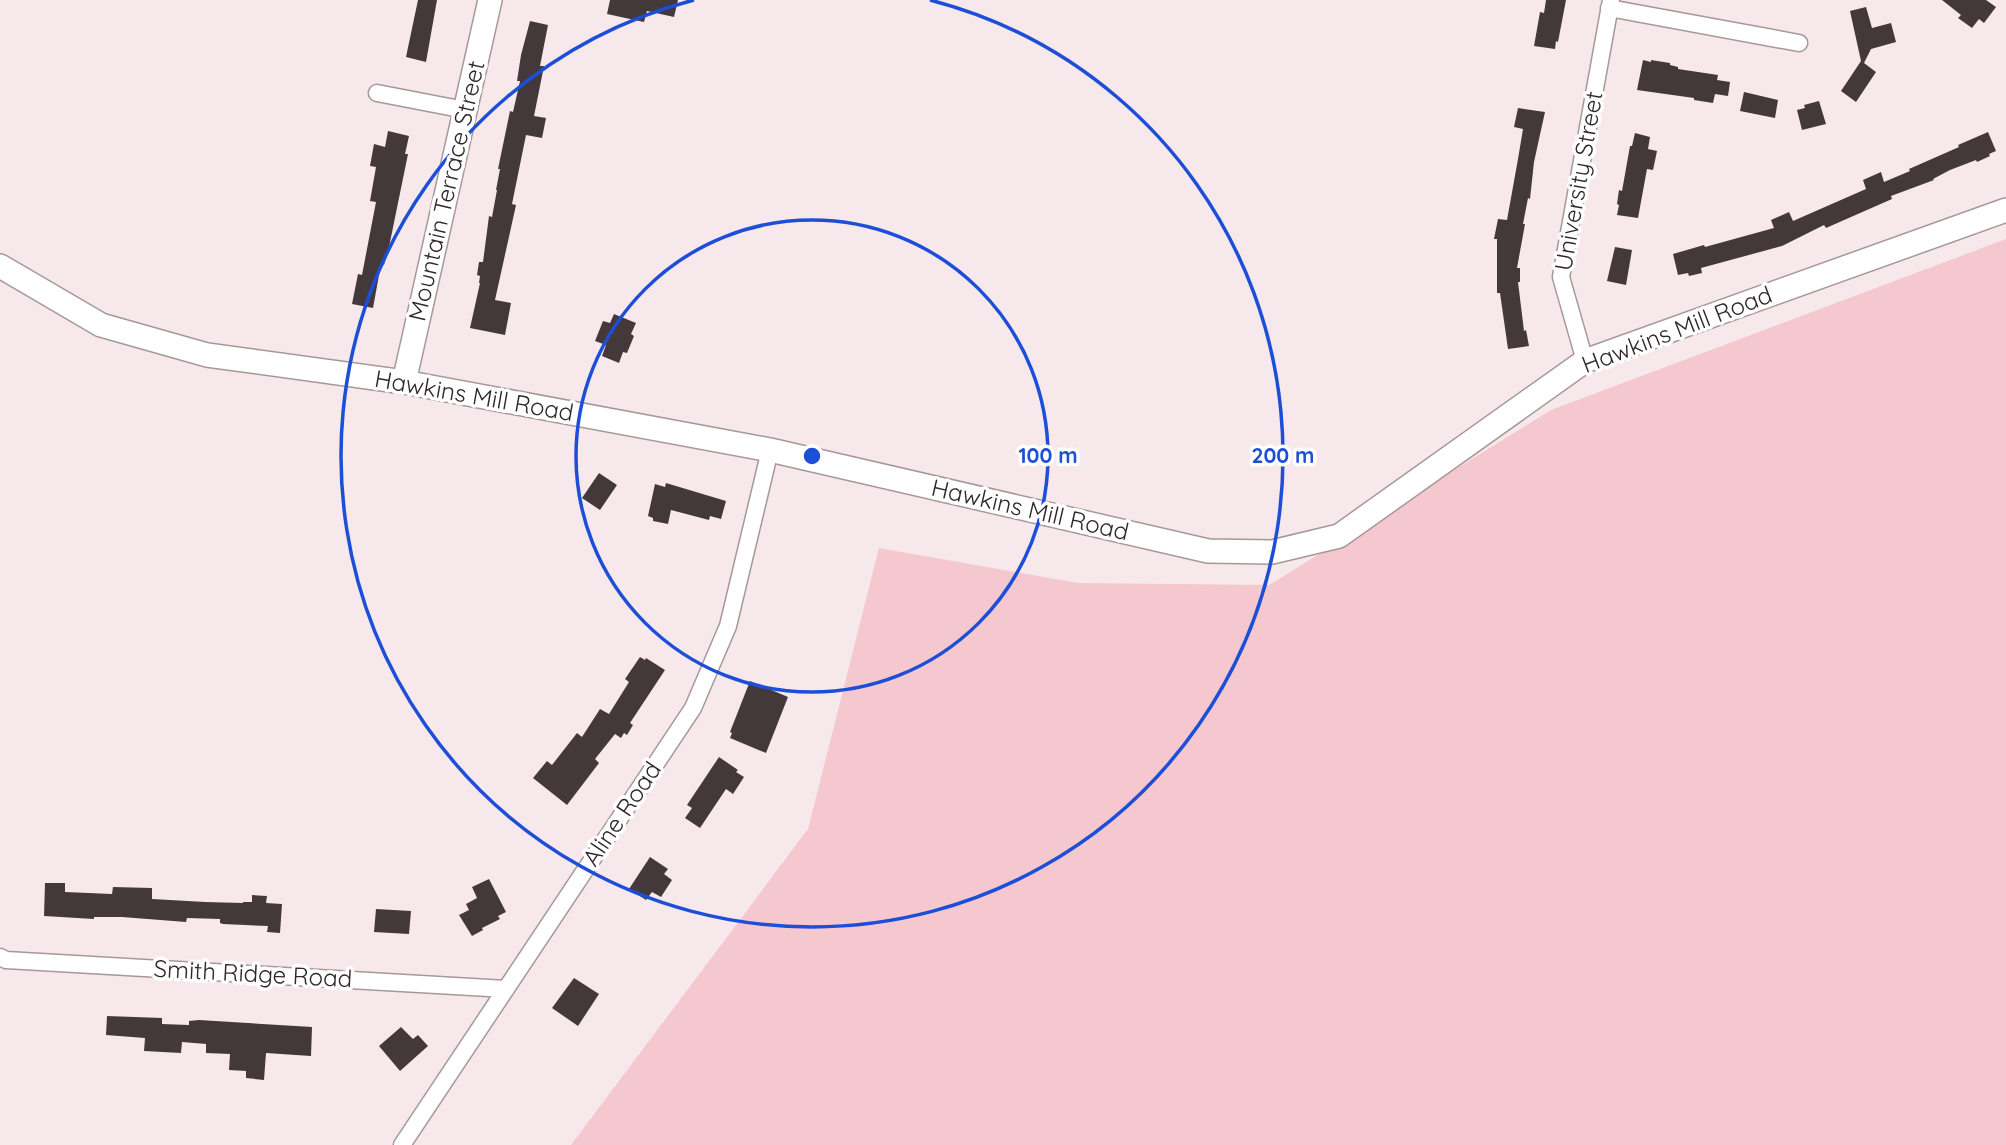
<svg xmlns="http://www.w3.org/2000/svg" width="2006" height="1145" font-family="Quicksand,sans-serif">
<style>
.green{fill:#f5c8cf}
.building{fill:#44393a}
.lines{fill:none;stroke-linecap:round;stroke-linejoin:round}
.street-casing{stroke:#a6989a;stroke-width:19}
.secondary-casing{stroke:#a6989a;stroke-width:26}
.street{stroke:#fff;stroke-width:16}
.secondary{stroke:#fff;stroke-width:23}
.ring{fill:none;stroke:#1d4ed8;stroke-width:3.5}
.labels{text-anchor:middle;stroke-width:7;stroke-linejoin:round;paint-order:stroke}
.street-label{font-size:24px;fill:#2e2829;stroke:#fff}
.centre{fill:#1d4ed8;stroke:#fff;stroke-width:3.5}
.ring-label{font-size:21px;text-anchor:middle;font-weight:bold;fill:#1d4ed8;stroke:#fff;stroke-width:7;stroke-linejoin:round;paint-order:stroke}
</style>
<rect width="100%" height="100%" fill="#f7e9eb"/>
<path class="green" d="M2006,239v906h-1435l237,-316 71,-281 199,35 191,2 282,-175z"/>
<path class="building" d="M418,0h19l-11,62 -20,-5z
M610,0h68l-4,17 -27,-6 -3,11 -37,-8z
M1546,0h20l-8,42 -2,-1 -1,8 -21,-3 6,-34 4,1z
M1942,0h44l10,7 -12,16 -5,-4 -7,9 -14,-10 3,-3z
M1866,7l6,21 19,-5 5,19 -25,7 -7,14 12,9 -20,30 -15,-11 20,-30 -11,-50z
M530,21l18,4 -8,41h4l-10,50 12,2 -4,20 -16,-3 -14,69 4,1 -21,95 16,3 -6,32 -35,-7 10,-45h-1l1,-7 -3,-1 2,-13h4l6,-46 3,1 5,-27h-1l4,-21h-2l12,-58 3,1 7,-31h-3l4,-26z
M1643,60l8,2v-2l19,3v2l8,2v2l40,6 -1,5 13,2 -2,14 -13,-2 -2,9 -19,-3v-2l-57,-8z
M1744,92l34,8 -3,18 -35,-7z
M1819,101l7,23 -24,6 -5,-20 8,-2 -1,-3z
M1518,108l27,4 -11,50 -4,37 -2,-1 -5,26h2l-8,44h3v14h-2l6,49 2,-1 3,16 -21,3 -8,-56h-3v-54h-3l4,-20 9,1 11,-61 5,-30 -9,-2z
M388,131l21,5 -4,18h3l-19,93 -5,18 -3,-1 -8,44 -21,-4 6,-30 4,1 14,-73 -6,-1 6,-34 -6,-1 4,-22 11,3z
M1988,132l8,19 -7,3 1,2 -13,6 -1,-2 -26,10 -17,9 1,1 -43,16 1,3 -66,29 -2,-3 -42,21 -81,22 1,5 -13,3 -1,-3 -10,2 -5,-21 31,-9 1,2 69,-19 -3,-8 18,-8 4,9 73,-32 -3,-9 18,-8 3,10 26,-11 -1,-2 50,-22 -1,-2z
M1635,133l15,4 -2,12 9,2 -4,19 -6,-1 -9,49 -21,-3 2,-10 -2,-1 2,-14 3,1 8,-45h2z
M1615,247l17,3 -6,35 -19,-4z
M614,314l22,9 -5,11 3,2 -7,17 -4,-1 -4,11 -17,-7 4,-11 -11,-4 8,-20 7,2z
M599,473l18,12 -17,25 -18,-12z
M666,483l60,18 -5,18 -11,-3 -1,4 -38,-10 -3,14 -15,-3v-3l-5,-2 7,-32 10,3z
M640,657l5,3 1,-2 19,12 -35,53 3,2 -6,10 -3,-2 -3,5 -6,-4 -20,25 4,4 -32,42 -34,-27 14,-17 5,4 25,-32 5,4 18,-28 9,5 20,-32 -4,-3z
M750,681l38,16 -22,56 -36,-15 2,-5 -2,-1z
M719,757l19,13 -2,2 8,5 -11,17 -7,-5 -26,39 -15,-10 7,-10 -5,-3z
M650,857l18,12 -4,5 8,6 -11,17 -9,-5 -6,8 -17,-11z
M489,879l17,33 -8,4 2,3 -18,9 1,2 -11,6 -13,-21 10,-5 -3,-6 11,-6 -5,-11z
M45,883h20v9l47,2 1,-7 39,1v11l53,3 38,1v-1h9v-7l15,1 -1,7 16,1 -2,29 -13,-1 1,-6 -45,-2 -3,-1v-4l-33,-1 -1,4 -64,-5h-28v2l-50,-3z
M376,909l35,2 -2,23 -35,-2z
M574,978l25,16 -21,32 -26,-18z
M107,1016l55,2v6l27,1v-4l10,-1 113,7 -1,29 -45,-3 -2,27 -18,-2v-7l-17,-1 1,-16 -24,-1v-9l-24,-2 -1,11 -37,-2 1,-13 -39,-3z
M401,1027l12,12 5,-4 10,11 -28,25 -21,-25z"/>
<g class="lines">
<g class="street-casing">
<path id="street" d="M1609,8l190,35
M377,93l88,17
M1585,361l-24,-84 50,-277
M0,957l6,3 500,29
M402,1145l291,-437 35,-82 42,-176"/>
</g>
<g class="secondary-casing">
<path id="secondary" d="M0,266l101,59 106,30 197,27 366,68 438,101 64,1 67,-16 246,-175 421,-151
M404,382l86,-382"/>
</g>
<use href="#street" class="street"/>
<use href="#secondary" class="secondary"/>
</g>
<g class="ring">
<circle cx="812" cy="456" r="236"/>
<path d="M930 0A471 471 0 1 1 694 0"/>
</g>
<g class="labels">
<g class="street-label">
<text transform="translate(1579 181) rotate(-80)" y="8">University Street</text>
<text transform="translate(447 191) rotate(-77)" y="8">Mountain Terrace Street</text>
<text transform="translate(1677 330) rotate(-21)" y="8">Hawkins Mill Road</text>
<text transform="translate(474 396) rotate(10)" y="8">Hawkins Mill Road</text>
<text transform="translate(1030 510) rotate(13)" y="8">Hawkins Mill Road</text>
<text transform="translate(622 814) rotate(-56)" y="8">Aline Road</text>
<text transform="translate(253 974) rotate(3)" y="8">Smith Ridge Road</text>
</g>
</g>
<circle cx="812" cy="456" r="10" class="centre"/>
<g class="ring-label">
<text x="1048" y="463">100 m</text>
<text x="1283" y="463">200 m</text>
</g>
</svg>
